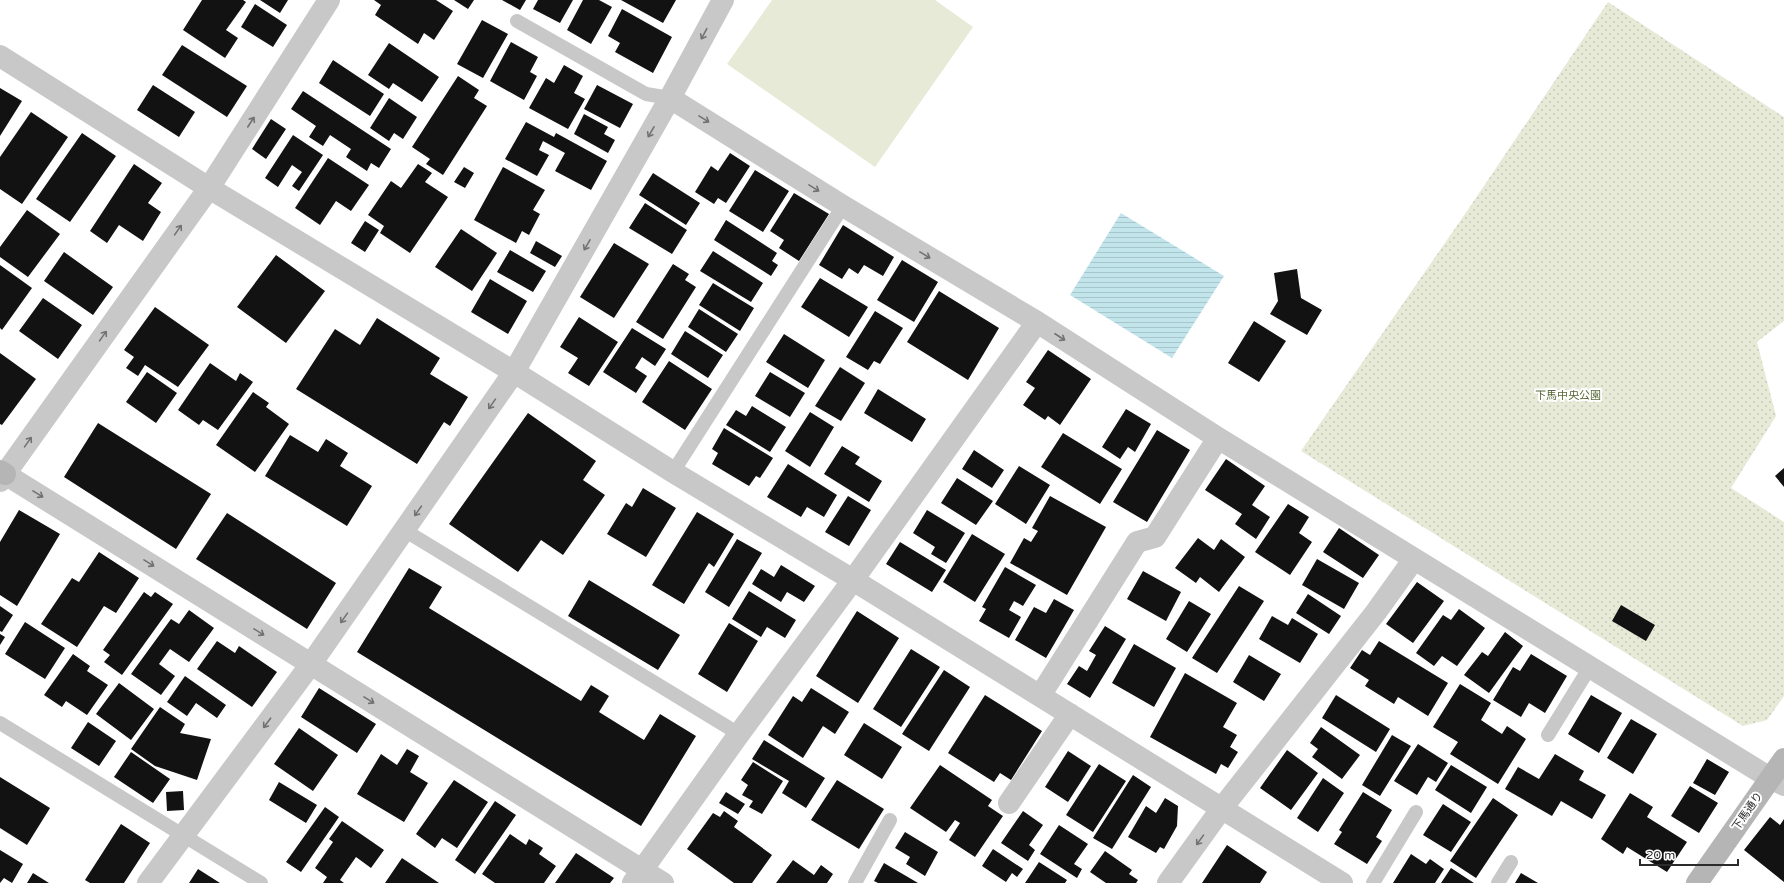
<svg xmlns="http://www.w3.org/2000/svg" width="1784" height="883" font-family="'Varela Round','Noto Sans JP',sans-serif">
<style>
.park{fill:url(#park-dots)}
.pitch{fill:#e6ead7}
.water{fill:url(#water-rules)}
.building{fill:#121212}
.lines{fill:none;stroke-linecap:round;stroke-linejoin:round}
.lane{stroke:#c8c8c8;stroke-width:14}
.street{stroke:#c8c8c8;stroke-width:22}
.secondary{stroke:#b5b5b5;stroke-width:22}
.oneway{stroke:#727272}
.labels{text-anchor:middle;stroke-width:4;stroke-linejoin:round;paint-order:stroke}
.park-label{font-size:11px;fill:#596937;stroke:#fff}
.street-label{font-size:11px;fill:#2b2b2b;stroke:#fff}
</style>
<defs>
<pattern id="park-dots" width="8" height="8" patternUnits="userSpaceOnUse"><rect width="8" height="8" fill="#e6ead7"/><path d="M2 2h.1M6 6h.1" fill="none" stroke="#c5c9b9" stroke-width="1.8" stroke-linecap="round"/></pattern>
<pattern id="water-rules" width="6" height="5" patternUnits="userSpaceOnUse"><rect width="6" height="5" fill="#c2e5ec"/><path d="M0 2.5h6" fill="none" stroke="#a7c5cb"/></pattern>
</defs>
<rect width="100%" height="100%" fill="#fff"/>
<path class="park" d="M1608,2l176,115v204l-27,21 19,74 -45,72 53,34v174l-17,24 -24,6 -442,-275 164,-237z"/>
<path class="pitch" d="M772,0h163l38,27 -98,140 -148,-103z"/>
<path class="water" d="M1121,213l103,63 -52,82 -102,-63z"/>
<path class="building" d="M202,0h41l3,2 -20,28 12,8 -13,20 -42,-28z
M260,0h28l-8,13z
M374,0h62l17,11 -19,29 -10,-7 -6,11 -43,-29 6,-10z
M454,0h20l-6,9z
M502,0h24l-6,10z
M538,0h35l-13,23 -27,-14z
M583,0h16l13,7 -21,37 -24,-14z
M621,0h55l-13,23z
M255,4l32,21 -14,22 -32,-20z
M622,9l50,28 -19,36 -38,-21 5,-9 -12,-7z
M482,20l26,14 -25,44 -26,-14z
M511,42l27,15 -8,15 7,4 -13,24 -34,-19z
M389,43l50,34 -17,25 -29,-19 -4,6 -21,-14z
M182,45l65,41 -20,31 -65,-42z
M333,60l51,34 -14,22 -51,-33z
M564,65l19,11 -9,17 11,6 -17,30 -39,-21 17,-30 8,5z
M458,76l21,14 -5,8 13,8 -44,69 -17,-11 4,-5 -18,-12z
M153,85l42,27 -16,25 -42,-27z
M597,85l36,19 -13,24 -36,-19z
M0,88l22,13 -22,35z
M303,91l88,58 -12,19 -8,-5 -4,8 -21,-14 5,-8 -21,-14 -7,11 -14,-9 7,-11 -25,-17z
M389,98l28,19 -14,22 -9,-6 -5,8 -19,-13z
M31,112l37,25 -46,67 -22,-15v-32z
M584,114l24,13 -4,7 11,6 -7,13 -34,-19z
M271,119l15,10 -20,30 -14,-10z
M526,122l28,15 2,-4 51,28 -16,29 -36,-19 10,-18 -22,-12 -4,9 10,5 -12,21 -32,-17z
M82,133l34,23 -46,66 -34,-23z
M293,135l30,20 -24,36 -7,-5 10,-14 -10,-7 -14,22 -13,-9z
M730,153l20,13 -24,37 -8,-5 -4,6 -19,-12 16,-26 7,5z
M328,158l41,27 -18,26 -15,-10 -16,24 -25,-17z
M134,164l28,19 -14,20 13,9 -18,29 -24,-16 -12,18 -17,-12z
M418,164l14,9 -7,9 23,15 -38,56 -30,-20 4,-7 -16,-11 23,-34 10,7z
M464,167l10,6 -9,15 -11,-6z
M503,167l42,23 -12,20 7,4 -11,21 -7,-4 -6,12 -42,-23z
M755,170l34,21 -26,41 -34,-21z
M653,173l47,30 -14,22 -47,-30z
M794,193l35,21 -30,47 -20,-13 5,-8 -14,-9z
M645,203l42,27 -15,24 -43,-26z
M27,210l33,24 -32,43 -28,-20v-10z
M726,220l51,33 -5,8 6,4 -7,11 -57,-36z
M365,221l14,9 -14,22 -14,-9z
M843,225l51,32 -11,19 -19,-11 -6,9 -9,-6 -7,11 -23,-14z
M461,229l36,24 -25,38 -37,-24z
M536,241l26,15 -7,11 -25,-14z
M614,243l35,21 -35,54 -34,-21z
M510,250l36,21 -13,21 -36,-20z
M713,251l50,32 -12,19 -51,-31z
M64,252l49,35 -20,28 -49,-34z
M276,255l49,36 -39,52 -49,-36z
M902,260l36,22 -24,40 -37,-22z
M673,264l16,10 -4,6 11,7 -33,52 -27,-17z
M0,265l32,23 -30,42 -2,-2z
M1297,269l4,29 21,12 -15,25 -37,-21 8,-13 -4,-28z
M820,278l48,29 -19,30 -48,-30z
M490,279l37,22 -19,33 -37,-22z
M713,283l41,25 -14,23 -41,-26z
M939,291l60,37 -31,52 -61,-38z
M43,298l39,27 -24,34 -39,-28z
M155,307l54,38 -31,42 -33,-22 -7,11 -12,-8 8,-11 -10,-7z
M699,309l39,25 -12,18 -38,-25z
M875,311l28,17 -23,36 -6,-3 -6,9 -22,-13z
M579,317l39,25 -29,44 -21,-13 10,-15 -18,-11z
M377,318l63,40 -10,16 38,23 -18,29 -6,-4 -27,42 -121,-75 39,-60 25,16z
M1254,321l32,20 -27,41 -31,-19z
M632,328l34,21 -11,17 -13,-9 -7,11 12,8 -11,17 -33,-21z
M685,331l38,24 -15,23 -37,-24z
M784,334l41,26 -17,28 -42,-26z
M1048,350l43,29 -31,46 -12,-9 -3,4 -22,-15 12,-17 -9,-6z
M0,353l36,26 -34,46 -2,-1z
M669,361l43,28 -27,41 -43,-28z
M210,363l26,18 4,-8 13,9 -35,48 -15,-10 -4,5 -21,-15z
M840,367l25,16 -24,38 -26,-15z
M147,372l30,21 -21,30 -30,-21z
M770,372l35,21 -15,24 -35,-21z
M878,389l48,30 -14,23 -48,-29z
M253,392l16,11 -3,4 23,17 -34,48 -39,-27z
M752,406l34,21 -16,25 -44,-27 10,-15 10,6z
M1126,409l25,15 -16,28 -7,-5 -8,12 -18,-12z
M810,412l24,15 -24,40 -25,-16z
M528,413l68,48 -13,19 22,15 -42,60 -22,-15 -23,32 -69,-48z
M98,423l113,71 -35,55 -112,-72z
M724,428l49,30 -13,20 -4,-2 -7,10 -37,-22 6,-11 -6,-4z
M1157,430l33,20 -43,72 -34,-20z
M1063,433l59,36 -22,35 -59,-37z
M290,435l28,17 8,-13 22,14 -8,13 32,20 -25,40 -82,-50z
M842,446l18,11 -5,7 27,17 -13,21 -45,-28z
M974,450l30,20 -12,18 -30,-19z
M1226,459l39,27 -13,19 18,12 -14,22 -21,-15 7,-10 -37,-24z
M788,464l49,31 -13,22 -17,-10 -6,10 -34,-20z
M1019,466l31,19 -24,39 -31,-20z
M1784,468v19l-9,-11z
M957,478l36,23 -17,24 -35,-22z
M643,488l33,20 -30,49 -39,-23 19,-31 6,4z
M848,496l23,14 -22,36 -24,-14z
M1050,496l56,31 -39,68 -57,-32 14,-25 7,4 7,-11 -6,-3z
M1288,504l21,13 -10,16 13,9 -22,33 -35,-23z
M19,510l41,24 -43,72 -17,-11v-53z
M927,510l38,23 -19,30 -15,-9 4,-7 -22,-14z
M697,512l37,22 -20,33 -5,-4 -25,41 -32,-19z
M227,513l109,70 -29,46 -111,-70z
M1339,528l40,27 -16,23 -40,-26z
M972,534l33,20 -30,48 -32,-20z
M1198,538l16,12 7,-11 24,18 -26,35 -19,-15 -4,6 -21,-15z
M737,539l25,14 -33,54 -24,-15z
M900,542l46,28 -14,22 -46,-28z
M99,552l40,26 -23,35 -12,-7 -27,41 -36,-23 31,-46 7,4z
M1317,559l42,24 -15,26 -42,-24z
M781,565l34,21 -11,16 -17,-10 -6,10 -29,-18 9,-15 13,8z
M1005,567l31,18 -13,21 -9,-5 -5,9 12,7 -12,21 -30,-17 7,-12 -4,-2z
M409,568l33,19 -13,21 152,93 10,-16 18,11 -10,16 45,28 16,-26 36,22 -55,90 -284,-174z
M1143,571l38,21 -15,29 -39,-22z
M589,580l91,55 -22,35 -90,-54z
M1417,582l27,19 -31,42 -27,-19z
M1239,586l25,15 -47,72 -25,-15z
M749,591l47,29 -11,18 -18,-11 -6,10 -29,-18z
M144,592l7,5 4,-5 18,12 -51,71 -18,-13 6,-7 -7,-5z
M1308,594l33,22 -12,18 -33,-21z
M1054,599l20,11 -28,48 -31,-18 19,-33 12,6z
M1189,601l22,13 -24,38 -21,-13z
M1621,605l34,20 -9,16 -34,-20z
M0,606l13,9 -11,17 -2,-1z
M1459,609l26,19 -28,38 -15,-10 -8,10 -18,-13 27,-38 8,5z
M189,610l25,18 -25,34 -19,-13 -11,15 16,12 -14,19 -30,-21 40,-55 8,5z
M857,611l42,27 -41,65 -42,-27z
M1272,616l16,9 4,-7 26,16 -18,29 -41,-24z
M25,622l40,26 -20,31 -40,-25z
M729,623l29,18 -31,51 -29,-18z
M1105,626l21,13 -36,59 -23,-14 12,-18 8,5 9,-16 -7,-4z
M1505,632l18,14 -34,47 -25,-18 18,-23 6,4z
M0,634l5,3 -5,8z
M217,641l18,12 4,-7 38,26 -25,35 -55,-38z
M1379,641l69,42 -20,33 -30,-19 -4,7 -29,-18 4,-6 -19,-12 12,-18 8,5z
M1134,644l42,24 -22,39 -42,-24z
M911,649l29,18 -39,60 -28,-18z
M73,654l17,12 -3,5 21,14 -21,30 -21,-14 -4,6 -18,-12z
M1531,654l36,22 -22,37 -16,-10 -8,14 -28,-17 20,-33 7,4z
M1249,655l32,19 -17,27 -31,-19z
M944,670l26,17 -41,64 -27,-17z
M1185,673l52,30 -14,24 14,8 -7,12 8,5 -10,16 -7,-4 -5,10 -66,-37z
M185,676l41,29 -9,13 -21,-15 -9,13 -20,-14z
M119,683l35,26 -23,31 -35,-26z
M1460,684l31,19 -10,17 21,14 5,-8 19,13 -28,45 -48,-30 8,-12 -25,-15z
M319,688l57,36 -19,29 -56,-36z
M811,688l38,24 -14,22 -12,-8 -20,32 -35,-23 25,-39 9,6z
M985,695l57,36 -31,49 -11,-7 -6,9 -46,-29z
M1336,695l54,34 -14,23 -54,-34z
M1591,695l31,18 -23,40 -31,-19z
M160,707l25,17 -5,9 31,6 -14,41 -42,-14 -24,-17z
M1631,719l26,15 -24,40 -26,-16z
M88,722l28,19 -17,25 -28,-18z
M864,723l38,24 -20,32 -38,-24z
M1321,727l39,28 -18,24 -30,-22 6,-8 -8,-6z
M299,728l39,27 -25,36 -39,-27z
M1392,735l19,11 -31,50 -18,-11z
M764,740l61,38 -19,30 -24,-15 7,-12 -37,-22z
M1418,744l30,19 -12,19 -8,-5 -11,18 -23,-14z
M407,749l12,7 -9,16 18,11 -24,39 -47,-28 24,-40 16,11z
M1287,750l31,23 -27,37 -31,-22z
M1068,751l23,15 -23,36 -23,-15z
M131,752l39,27 -17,24 -39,-26z
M1555,754l29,17 -5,9 27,15 -14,24 -31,-18 -9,15 -47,-27 13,-22 21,12z
M1707,759l22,13 -14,23 -22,-12z
M753,762l30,19 -21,33 -13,-7 4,-6 -11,-6 6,-10 -7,-5z
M1099,764l27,17 -33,51 -27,-17z
M940,765l52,35 -4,6 15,10 -28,41 -26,-17 11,-17 -5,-3 -9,12 -36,-24z
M1451,765l36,22 -16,26 -36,-23z
M1133,775l18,12 -39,62 -19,-11z
M0,777l50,31 -23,37 -27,-17z
M1323,778l21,15 -26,39 -21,-14z
M454,780l34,22 -31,46 -15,-10 -7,10 -19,-14z
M837,780l47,29 -25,40 -48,-29z
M279,782l38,23 -11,18 -37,-23z
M1690,786l28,17 -19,30 -28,-17z
M183,791l1,19 -17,1 -1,-19z
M726,792l19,12 -7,10 -19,-11z
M1363,792l29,18 -16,27 6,4 -15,23 -33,-20 8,-12 -3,-2z
M1630,793l23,14 -6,10 40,25 -20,30 -40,-25 -4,7 -22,-15z
M1165,798l13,8 -1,20 -13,23 -4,-2 -4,6 -28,-16 18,-31 10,7z
M1493,798l25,17 -42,63 -26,-17z
M495,801l21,14 -41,59 -20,-14z
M1443,804l28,18 -20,30 -28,-17z
M325,807l14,10 -38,55 -15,-10z
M724,811l14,10 -4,6 38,28 -20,28h-18l-47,-34 26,-36 7,4z
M1023,811l20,14 -14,20 6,5 -7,11 -27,-18z
M1770,817l10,8 4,-6v63l-40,-32z
M342,821l42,29 -13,18 -15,-11 -16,23 4,3h-21l4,-6 -12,-9 18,-26 -4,-3z
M121,824l29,19 -26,40h-34l-5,-3z
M1059,825l29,19 -14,20 8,5 -5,9 -37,-24z
M905,832l33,20 -13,24 -19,-12 4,-7 -15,-9z
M510,834l16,11 3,-6 14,9 -4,6 17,12 -12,17h-49l-13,-9z
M1227,845l40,27 -7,11h-58z
M993,849l30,20 -6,8 -5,-4 -6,9 -24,-16z
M0,850l23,14 -11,19 -8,-5 -4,5z
M1105,851l27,19 -3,4 9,6 -2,3h-30l-16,-11z
M576,853l38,25 -4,5h-55z
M1411,854l15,10 4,-5 14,10 -9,14h-42z
M402,858l37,25h-54z
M793,860l21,15 7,-10 12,9 -6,9h-51z
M1039,862l28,18 -2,3h-40z
M884,863l34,20h-40l-4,-2z
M1451,868l23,15h-33z
M198,869l22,14h-31z
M33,873l16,10h-22z
M1521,873l17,10h-23z"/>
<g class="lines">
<path class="lane" d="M517,21l129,73 24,4
M673,472l170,-266
M404,530l335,204
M0,723l261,160
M1548,735l42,-68
M855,883l35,-63
M1373,883l43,-71
M1498,883l13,-21"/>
<path class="street" d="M0,56l209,132 305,184 159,100 180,108 489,303
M670,98l173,108 194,116 181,116 552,340 14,7
M5,474l658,409
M0,481l209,-293 120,-188
M1040,696l97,-154 18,-5 63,-99
M1009,803l61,-89
M148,883l163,-219 203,-292 156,-274 53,-98
M633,883l106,-149 114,-154 184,-258
M1168,883l54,-75 154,-196 38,-53"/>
<path class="secondary" d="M0,471l5,3
M1697,883l87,-124"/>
</g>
<defs><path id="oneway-shaft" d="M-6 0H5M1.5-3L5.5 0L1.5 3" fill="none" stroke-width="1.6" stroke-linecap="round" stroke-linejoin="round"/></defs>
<g class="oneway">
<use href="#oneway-shaft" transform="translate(704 34) rotate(118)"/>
<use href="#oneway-shaft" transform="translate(704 119) rotate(32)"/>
<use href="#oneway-shaft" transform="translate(251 122) rotate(-57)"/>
<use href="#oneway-shaft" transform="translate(651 132) rotate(120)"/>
<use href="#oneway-shaft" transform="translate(814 188) rotate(32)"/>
<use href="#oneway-shaft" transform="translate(178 230) rotate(-55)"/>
<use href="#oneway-shaft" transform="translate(587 245) rotate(120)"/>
<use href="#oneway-shaft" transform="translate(925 255) rotate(31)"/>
<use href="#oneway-shaft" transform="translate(103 336) rotate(-55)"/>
<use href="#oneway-shaft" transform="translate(1060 337) rotate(33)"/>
<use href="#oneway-shaft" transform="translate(492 404) rotate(125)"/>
<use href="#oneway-shaft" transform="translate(28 442) rotate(-55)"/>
<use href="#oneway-shaft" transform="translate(38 494) rotate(32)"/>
<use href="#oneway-shaft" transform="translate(418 511) rotate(125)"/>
<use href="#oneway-shaft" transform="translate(149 563) rotate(32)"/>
<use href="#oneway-shaft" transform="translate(344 618) rotate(125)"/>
<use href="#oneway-shaft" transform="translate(259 632) rotate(32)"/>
<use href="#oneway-shaft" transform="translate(369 700) rotate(32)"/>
<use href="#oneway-shaft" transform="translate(267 723) rotate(127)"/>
<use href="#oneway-shaft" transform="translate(1200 840) rotate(126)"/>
</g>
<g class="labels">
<g class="park-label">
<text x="1568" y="399">下馬中央公園</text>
</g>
<g class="street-label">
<text transform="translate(1747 811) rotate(-55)" y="4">下馬通り</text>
</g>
</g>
<path d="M1640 859v6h98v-6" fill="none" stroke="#2b2b2b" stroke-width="2"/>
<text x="1646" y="859" font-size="12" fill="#2b2b2b" stroke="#ffffff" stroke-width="3" paint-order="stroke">20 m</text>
</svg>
